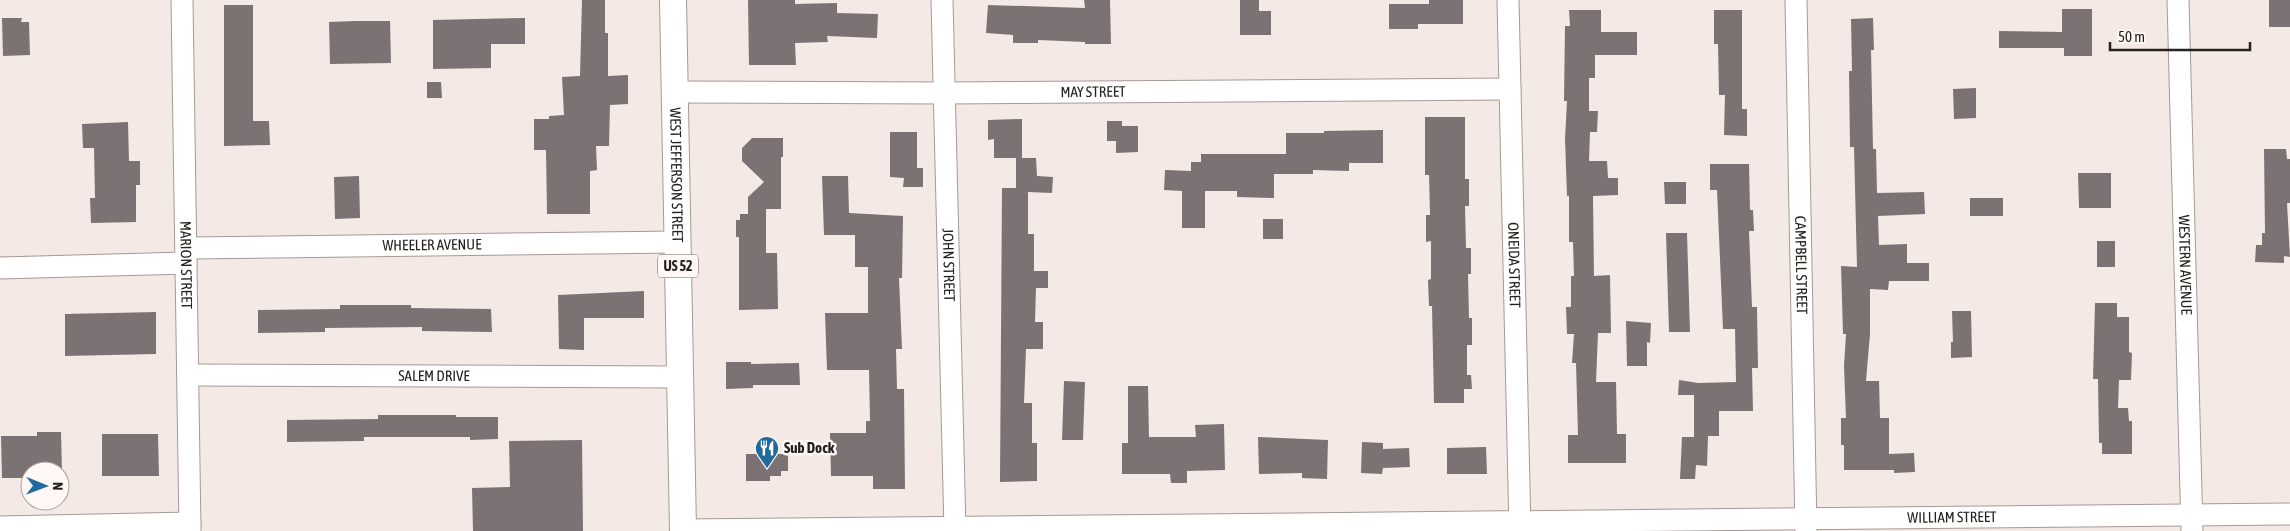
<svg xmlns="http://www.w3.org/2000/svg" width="2290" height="531" font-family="'Asap Condensed',sans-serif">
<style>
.building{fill:#7d7273}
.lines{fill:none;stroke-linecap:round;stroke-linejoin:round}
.minor-casing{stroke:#a49a96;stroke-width:23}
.major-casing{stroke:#a49a96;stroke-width:28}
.minor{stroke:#fff;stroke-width:21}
.major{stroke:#fff;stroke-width:26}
.labels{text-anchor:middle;stroke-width:5;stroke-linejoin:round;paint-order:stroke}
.shield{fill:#fff8f5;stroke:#66625f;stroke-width:1}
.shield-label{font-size:14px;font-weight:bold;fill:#25211f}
.street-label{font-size:15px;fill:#25211f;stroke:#fff8f5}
.poi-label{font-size:15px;font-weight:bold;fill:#25211f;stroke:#fff8f5;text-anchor:start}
</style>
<rect width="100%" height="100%" fill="#f5e9e5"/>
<path class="building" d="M582,0h23v33h3v43l20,-1v29l-18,1 -1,41h-13l1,24 -7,1v43h-43l-1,-64h-12v-31h15v-3l15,-1 -2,-38 18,-1z
M748,0h47v4l42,-1v10l41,1 -1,24 -50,-2 1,6 -33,1 1,22h-47z
M1084,0h26l1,44h-26v-2l-47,-2v3h-25v-8l-27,-2 2,-28 97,3z
M1240,0h19v11h12v24h-31z
M1429,0h34v24h-45v5h-29v-25h40z
M2269,0h21v27h-21z
M224,5h29v116h16l1,24 -46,1z
M2062,9h30v47h-28v-8h-65v-17l63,1z
M1569,10h32v22h36v23h-42v23h-6v33h9l-1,21h-7l-1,29h18l1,17h10v17l-25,1 1,80 16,-1 1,58h-13l-2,49h20l1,52h9v29h-58v-28h10l-2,-72h-4l2,-29h-7l-1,-27h5v-31h3l-1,-34h-4v-46h-2l-2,-57 2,-38h-3l1,-75h5z
M1714,10h28v99h5v27l-23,-1 1,-40h-6l-1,-51h-4z
M2,18h20l-1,4h8l1,33 -27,1z
M525,18v26h-34v24l-58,1v-49z
M1873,18l1,32h-3l2,99h3l1,44 47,-1 1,22 -47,2 1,29 28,-1v19h22v18h-40l-1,9 -18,-1v45l-4,47h13l1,37h9v36l25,-1 1,19 -21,1v-3h-50v-25h-3v-27h5l-2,-52 2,-32h-3l-2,-68 16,1 -3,-120h-4l-1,-76h3l-1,-52z
M355,21h35l1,42 -61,1 -1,-42z
M427,82h14l1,16h-15z
M1976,88v30l-22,1 -1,-30z
M1425,117h40v62h4v27h-4l1,42h5v26h-3l1,44h3v27h-5v30h4l1,14h-8v14h-30l-2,-97h-3l-1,-26 3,-1v-38l-5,1v-27h4l-1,-40h-4z
M1022,119v39h-28v-19l-6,1v-20z
M1107,121h15v5h16v26l-22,1v-12h-9z
M128,122l1,39h11v24h-4v37l-45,1 -1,-25h5l-1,-50h-11l-1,-24z
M1383,130v33h-34v8l-36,-1v4h-39v24l-37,-1v-6h-32v37h-23v-37l-18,-1 1,-20 26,1v-9h10v-8h85v-21h38v-2z
M890,132h27v36h6v19h-20l1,-9 -14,-1z
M752,138h31v19h-2v52h-15v44h11l1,56 -39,1v-73h-3v-17h4v-6h8v-17l16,-15 -22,-21v-13z
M2264,149h22l1,10h3v44h-3l3,54 -6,-1v7l-29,-1 1,-17h6v-12h3z
M1016,158h20l1,18 16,1 -1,16 -24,-1v42h6v37h14v17h-12l-1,34h8v27h-17l-2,54h8v40h5v38l-37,1 2,-294h14z
M1710,164h39l1,46h3l1,21h-5l3,76h5l1,61h-6l1,43h-34v25h-11l-1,30 -11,-1 -1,14h-15l2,-42h12v-42h-16l1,-15 19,3 38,-1 -1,-53h-12l-6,-139h-7z
M2078,173h33v35h-32z
M359,176l1,42 -25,1 -1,-42z
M822,176h26l1,37 54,3 -1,62h-3l3,71h-6l1,40h7l1,100h-32v-13h-42l-1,-43h36v-12h4l-1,-51h-42l-2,-57h43v-46h-13v-32h-31z
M1664,182h22v22h-21z
M1970,198h33v18h-33z
M1263,219h20v20h-20z
M1666,233h21l3,99h-21z
M2097,241h18v26h-18z
M644,291v27h-60v32l-25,-1 -1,-54z
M2095,303h22v14h12v35l3,1 -1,27h-12l-1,28h10l1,13h3v33h-30v-11h-3l-1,-64h-5z
M340,305h71v3l80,1 1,23 -70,-1v-4l-97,1v4l-67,1v-23l82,-1z
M1952,311h19l1,46 -21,1v-16h2z
M156,312v42l-91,2v-42z
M1626,321l25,2 -1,20 -3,-1v24h-20z
M726,362h25v2l48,-1 1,22h-47v3l-27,1z
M1064,381l21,1 -2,58h-21z
M1128,386h20l1,51h47l-1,-12 29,-1 1,46 -38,1v12h-16l-1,-9h-48v-31h6z
M378,415h78v2h42v22l-28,1v-3h-106v4l-77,1v-22l91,-1z
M37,432h24l1,39h-35v7h-25l-1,-42h36z
M102,434h56l1,42h-57z
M1258,437l70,3 -1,39 -25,-1v-5l-43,1z
M582,440l1,91h-110l-1,-43 38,-1 -1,-46z
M1362,442l21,1v6l26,-1 1,19 -27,1 -1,6 -21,-1z
M1486,447l1,27h-40v-26z
M746,454h42v17h-7v5h-11v5h-24z"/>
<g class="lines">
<g class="minor-casing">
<g id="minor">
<path id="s1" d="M182,0l8,531"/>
<path id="s2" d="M942,0l13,531"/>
<path id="s3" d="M1508,0l12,531"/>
<path id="s4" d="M1796,0l10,531"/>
<path id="s5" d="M2178,0l14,531"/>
<path id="s6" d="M675,92l268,1 567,-4"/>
<path id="s7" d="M187,248l491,-6"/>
<path d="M0,268l186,-5"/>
<path id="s8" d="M188,375l492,2"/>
<path d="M0,527l190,-4"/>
<path id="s9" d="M683,530l1607,-16"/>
</g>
</g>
<g class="major-casing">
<g id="major">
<path id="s10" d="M673,0l10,531"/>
</g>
</g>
<use href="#minor" class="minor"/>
<use href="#major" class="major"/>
</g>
<defs>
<g id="restaurant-pin" transform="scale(1.25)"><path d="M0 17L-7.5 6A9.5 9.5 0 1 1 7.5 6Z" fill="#206a9e" stroke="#fff8f5"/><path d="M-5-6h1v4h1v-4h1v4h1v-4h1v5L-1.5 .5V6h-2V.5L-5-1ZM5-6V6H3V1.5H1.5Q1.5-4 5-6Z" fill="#fff"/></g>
</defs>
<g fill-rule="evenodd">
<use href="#restaurant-pin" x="767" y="448"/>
</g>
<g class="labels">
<rect class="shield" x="658" y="254.5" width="40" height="23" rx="4"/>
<g class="shield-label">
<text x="678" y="271">US 52</text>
</g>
<g class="street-label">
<text dy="5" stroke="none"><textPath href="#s6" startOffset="418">MAY STREET</textPath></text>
<text dy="5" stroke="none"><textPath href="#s10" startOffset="175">WEST JEFFERSON STREET</textPath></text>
<text dy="5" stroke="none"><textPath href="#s7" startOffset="245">WHEELER AVENUE</textPath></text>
<text dy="5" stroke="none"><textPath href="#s1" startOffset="265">MARION STREET</textPath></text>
<text dy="5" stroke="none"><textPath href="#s3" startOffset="265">ONEIDA STREET</textPath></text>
<text dy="5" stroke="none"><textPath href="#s4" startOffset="265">CAMPBELL STREET</textPath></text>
<text dy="5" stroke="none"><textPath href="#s5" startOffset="265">WESTERN AVENUE</textPath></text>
<text dy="5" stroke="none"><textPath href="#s2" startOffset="265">JOHN STREET</textPath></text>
<text dy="5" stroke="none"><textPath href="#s8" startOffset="246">SALEM DRIVE</textPath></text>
<text dy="5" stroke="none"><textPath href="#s9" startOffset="1269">WILLIAM STREET</textPath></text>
</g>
<g class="poi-label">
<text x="784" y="453">Sub Dock</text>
</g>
</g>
<g transform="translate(45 486) rotate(91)"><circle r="24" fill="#fff8f5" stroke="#a8a29f"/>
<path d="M0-4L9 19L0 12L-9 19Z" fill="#206a9e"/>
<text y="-8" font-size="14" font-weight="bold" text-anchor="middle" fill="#25211f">N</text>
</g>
<path d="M2110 42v8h140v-8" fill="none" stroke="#25211f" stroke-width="2.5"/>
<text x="2118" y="42" font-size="15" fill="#25211f" stroke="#fff8f5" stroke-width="4" paint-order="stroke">50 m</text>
</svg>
